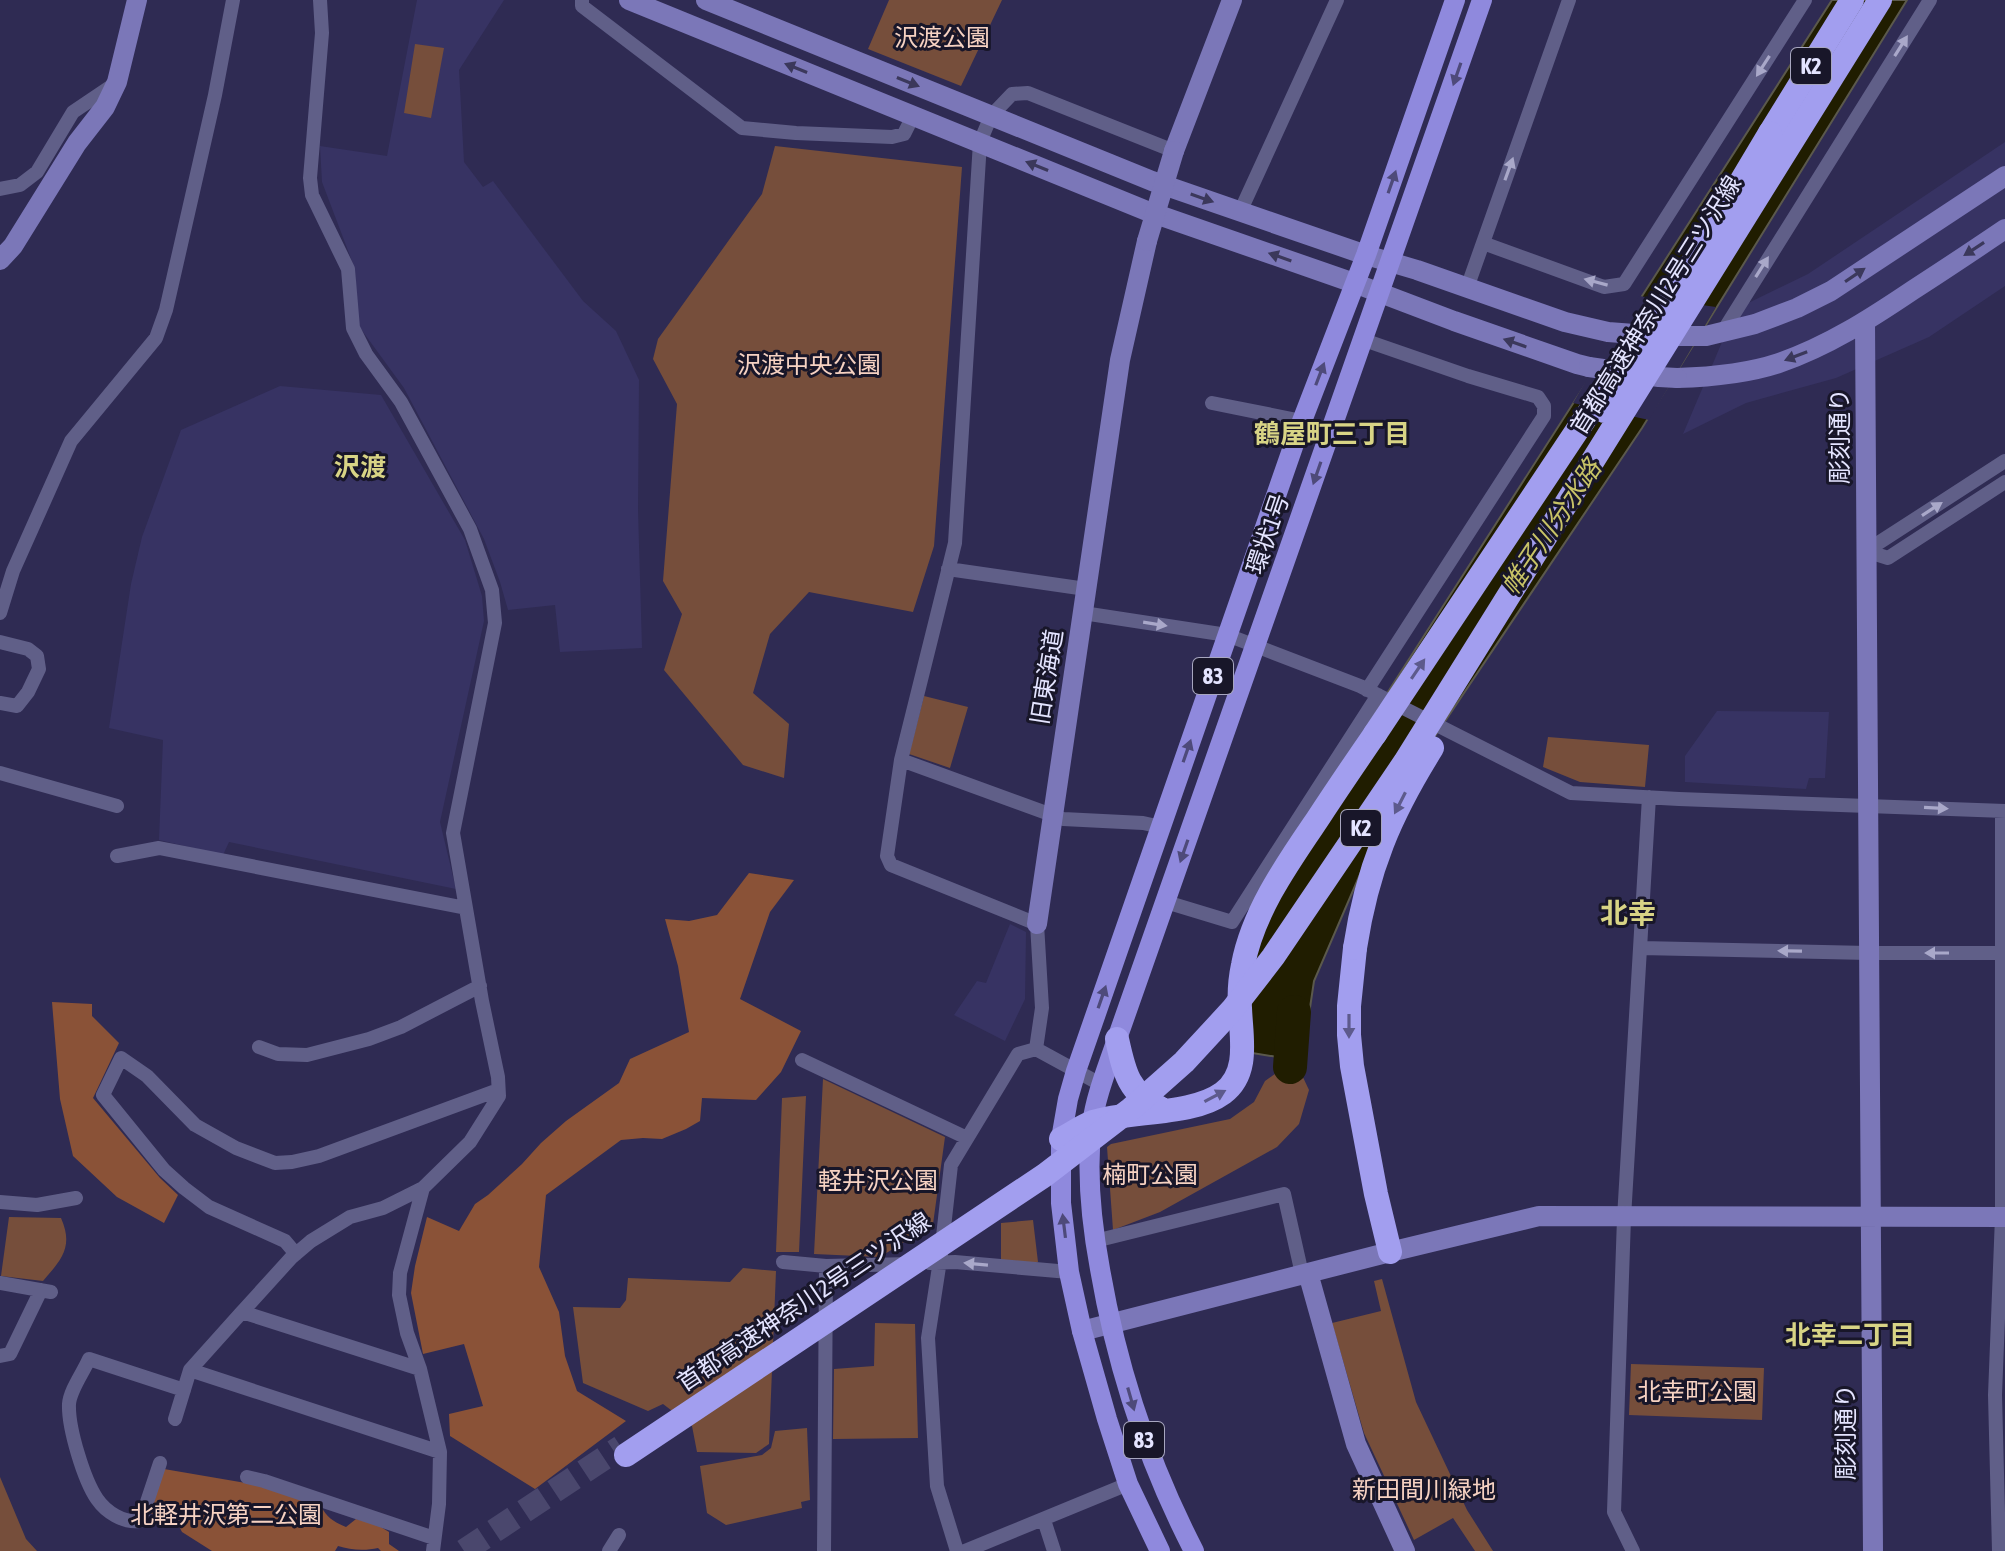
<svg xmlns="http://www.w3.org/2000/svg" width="2005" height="1551" font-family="'Asap Condensed','Noto Sans JP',sans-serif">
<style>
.built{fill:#373363}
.green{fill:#764e3b}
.forest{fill:#8a5237}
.water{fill:#201d00;stroke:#5b594c;stroke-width:2}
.pier{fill:#2f2b53}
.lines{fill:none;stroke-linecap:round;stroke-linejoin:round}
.river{stroke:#201d00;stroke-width:34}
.highway-tunnel{stroke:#4a476d;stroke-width:24;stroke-dasharray:24 12;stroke-linecap:butt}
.street{stroke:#605f88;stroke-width:14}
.secondary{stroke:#7b77b8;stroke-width:20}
.primary{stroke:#8f89dd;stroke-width:20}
.highway{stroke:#a29eef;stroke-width:24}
.secondary-bridge{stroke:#7b77b8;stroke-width:20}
.highway-bridge{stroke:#a29eef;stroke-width:24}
.oneway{fill:#a9a8c9}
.oneway2{fill:#3b385b}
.oneway3{fill:#4e4a7a}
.oneway4{fill:#5d5a8c}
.labels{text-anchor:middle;stroke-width:6;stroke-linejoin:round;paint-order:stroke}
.shield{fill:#181629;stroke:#a7a6bf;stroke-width:2}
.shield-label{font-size:22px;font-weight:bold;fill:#e4e4ff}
.park-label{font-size:24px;fill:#f6d2c2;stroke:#181629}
.street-label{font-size:24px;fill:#e4e4ff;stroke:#181629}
.neighbourhood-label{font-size:26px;font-weight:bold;fill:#d8d485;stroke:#181629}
.water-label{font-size:26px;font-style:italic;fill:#c8c367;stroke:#181629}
.quarter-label{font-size:28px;font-weight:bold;fill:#d8d485;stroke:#181629}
</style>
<rect width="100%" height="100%" fill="#2f2b53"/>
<path class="built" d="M417,0h87l-45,70 5,92 19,25 10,-6 90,120 33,30 23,49 -1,130 4,138 -82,4 -5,-47 -47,5 -8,-28 -16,-43 -80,-151 -46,-63 -3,-56 -33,-87 -2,-36 67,10z
M2005,142v144l-76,51 -93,41 -90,25 -63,31 53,-125 72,-35z
M280,386l101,9 84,145 17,56 2,25 -44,201 16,67 -227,-47 -6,13 -64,-15 4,-100 -54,-12 22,-144 11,-47 39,-107z
M1717,711l112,1 -4,66h-16l-3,11 -121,-7v-26z
M1010,924l16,8 -1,67 -20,42 -51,-26 23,-34 9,2z"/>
<path class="green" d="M889,0h113l-41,86 -93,-37z
M415,44l29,4 -13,70 -27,-5z
M775,146l187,21 -28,379 -21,66 -104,-20 -39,42 -17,59 36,31 -5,54 -41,-13 -79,-95 18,-56 -19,-33 14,-177 -24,-45 5,-20 104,-145z
M924,696l44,11 -18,61 -41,-14z
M1548,737l101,8 -4,42 -65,-5 -37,-15z
M1279,1071l22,2 8,17 -10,34 -22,23 -117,65 -47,18 -6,-83 4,-3 119,-25 24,-17 11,-21z
M823,1079l122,58 -12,87 -53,33 -66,-3z
M806,1096l-7,156h-23l6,-154z
M9,1217l52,1c13,29 0,42 -18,63l-42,-5z
M1033,1220l5,42h-37v-39z
M743,1268l33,3 -7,173 -13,9 -59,-1 -5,-26 -29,-22 -15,7 -65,-28 -10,-76 47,1 6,-8 2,-22 102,4z
M1382,1279l34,123 51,108 26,41h-18l-22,-33 -39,22 -50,-107 -32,-110 49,-12 -7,-30z
M875,1323l40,1 3,114 -85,1 1,-70 40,-3z
M1631,1364l133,4 -2,52 -133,-5z
M807,1428l3,72 -9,2 1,6 -76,17 -19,-12 -7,-47 62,-11 9,-7 4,-17z
M0,1477l26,62 11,12h-37z"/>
<path class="forest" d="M749,873l45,7 -24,32 -30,87 61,32 -20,41 -25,28 -54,-2 -2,23 -14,8 -24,10 -19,-1 -22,2 -75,55 -7,72 20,45 6,44 12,35 49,30 -91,68 -85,-53 -1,-22 34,-8 -19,-62 -41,10 -12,-61 4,-27 12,-49 32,14 16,-27 13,-9 34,-31 19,-21 25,-22 53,-38 11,-24 59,-27 -11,-66 -13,-47 24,2 28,-6z
M52,1002l40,2v12l27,27 -26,55 67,80 18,17 -14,28 -47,-26 -44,-41 -13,-57z
M164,1469l99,17 58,20c6,12 13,16 25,21l10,-8 20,5 13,8v12l10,7h-18l-3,-3c-13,3 -28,2 -40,-2l-3,5h-123l-30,-19 -3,-6 -29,-13z"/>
<path class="water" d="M1832,0h75l-265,428 -250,372 -78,181 -12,80 -68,-11 16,-143z"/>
<path class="pier" d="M1639,296l77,11 -67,113 -76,-17 25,-43z"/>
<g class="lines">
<path class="river" d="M1290,1067l4,-55"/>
<path class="highway-tunnel" d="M464,1551l157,-104"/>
<path class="street" d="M582,0v6l160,122 54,5 96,4 12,-3 9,-18
M0,189l20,-4 17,-13 36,-60 43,-29
M1240,212l97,-212
M1483,243l121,44 20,-3 181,-284
M1467,288l102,-288
M1722,333l208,-333
M1364,340l104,36 70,21 6,9v10l-177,274
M1212,403l90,18
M1866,551l139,-90
M1866,551l22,7 117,-76
M948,569l138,20
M0,613l13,-42 58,-130 85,-103 10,-28 49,-215 18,-95
M1083,613l144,22 29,11 104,40 211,107 108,6 326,12
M0,642l28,7 9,7 2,13 -11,23 -11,14 -17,-3
M901,760l162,59 80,4 18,4
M0,773l117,33
M117,856l42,-8 307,60
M1166,902l66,20 146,-227
M1641,948l227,5h137
M259,1047l19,7 29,1 62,-16 32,-12 79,-41
M1036,1049l6,-41 -5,-84 -146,-59 -4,-9 14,-96 54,-217 25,-401 11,-26 21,-22 16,-1 146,58
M1036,1049l66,36
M802,1060l165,78
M423,1188l-23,85 -1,22 8,38 13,36 20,83 -1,52 -6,47
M0,1202l37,3 39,-7
M1095,1241l189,-47 18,80
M296,1254l-11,-13 -76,-34 -25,-19 -20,-18 -61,-75 18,-37 26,18 48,49 41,23 39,15 17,-1 27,-6 179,-66
M783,1262l43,4 83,-2
M930,1263l25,-1 114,10
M0,1283l51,9
M242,1312l49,-54 20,-17 39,-24 33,-9 40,-20 47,-46 29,-46 -1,-19 -16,-76 -29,-168 42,-210 -3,-33 -22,-61 -69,-127 -35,-48 -13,-26 -5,-59 -36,-74 -2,-17 12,-145 -2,-33
M0,1356l10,-2 31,-64
M190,1370l250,82
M175,1419l15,-49 52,-58 178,57
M160,1463l-17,51 -4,7c-16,2 -33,-9 -42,-22 -13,-19 -29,-71 -28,-95 1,-14 14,-31 20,-45l95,31
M247,1477l17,4 170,57
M1044,1520l10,31
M609,1551l10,-16
M824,1551l2,-285
M957,1551l-20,-65 -9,-148 13,-84 10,-89 67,-111 18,-5
M965,1551l163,-67
M1633,1551l-19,-39 10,-294 25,-421
M1999,1551l-4,-156 7,-178v-406"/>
<path class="secondary" d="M629,0l518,211 207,72 100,38 123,43 12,3
M706,0l446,181 214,74 51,15 148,52 43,10 52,4h46l49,-12 42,-16 34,-17 174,-115
M1174,151l58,-151
M0,260l13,-14 64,-103 28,-36 12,-25 20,-82
M1865,322l8,1229
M1677,378c34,-1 69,-4 102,-15 49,-17 91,-44 134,-73 31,-20 61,-40 92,-61
M1037,924l83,-564 27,-119
M1308,1273l48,171 49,107
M1082,1331l308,-79 149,-36 466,1"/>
<path class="primary" d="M1160,1551l-32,-67 -21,-65 -25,-88 -13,-59 -8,-69v-64l7,-40 8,-28 226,-650 64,-166 89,-255
M1194,1551c-46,-89 -77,-183 -94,-282 -9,-48 -14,-97 -8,-145 4,-30 17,-60 26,-88l364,-1036"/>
<path class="highway" d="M1770,133l82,-133
M1355,948l-6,58v29l3,31 24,128 14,58
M1117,1039c7,32 11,54 43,69
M1061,1139c10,-5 21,-13 32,-17 37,-12 99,-6 130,-29 27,-20 18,-56 17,-85 -1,-14 0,-29 3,-43 10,-53 44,-101 74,-145 19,-29 38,-57 58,-86"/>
<path class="secondary-bridge" d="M1147,241l27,-90
M1589,367l70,10 18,1"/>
<path class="highway-bridge" d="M1604,411l166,-278
M1375,734l231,-347
M1355,948c12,-79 35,-133 77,-200
M626,1455l419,-280 86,-66 53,-47 48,-52 41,-53 132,-195 475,-762"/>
</g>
<defs><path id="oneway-solid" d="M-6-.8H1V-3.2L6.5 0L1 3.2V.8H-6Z" transform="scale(2)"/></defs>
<g class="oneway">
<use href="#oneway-solid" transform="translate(1901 46) rotate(-58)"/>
<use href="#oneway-solid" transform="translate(1763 66) rotate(123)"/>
<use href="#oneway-solid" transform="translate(1509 169) rotate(-70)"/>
<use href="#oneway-solid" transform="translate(1762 267) rotate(-58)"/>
<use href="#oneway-solid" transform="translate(1596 282) rotate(-165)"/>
<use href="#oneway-solid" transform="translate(1932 509) rotate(-33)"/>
<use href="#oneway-solid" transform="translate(1155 624) rotate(9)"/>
<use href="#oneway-solid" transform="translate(1936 808) rotate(3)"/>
<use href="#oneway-solid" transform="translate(1790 951) rotate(-179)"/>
<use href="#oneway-solid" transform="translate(1937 953) rotate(180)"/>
<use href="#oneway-solid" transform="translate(976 1264) rotate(-175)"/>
</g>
<g class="oneway2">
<use href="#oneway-solid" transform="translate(796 68) rotate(-158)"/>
<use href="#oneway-solid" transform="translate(908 82) rotate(22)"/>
<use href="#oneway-solid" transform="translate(1037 166) rotate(-158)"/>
<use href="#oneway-solid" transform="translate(1202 198) rotate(19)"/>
<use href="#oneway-solid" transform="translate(1974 249) rotate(147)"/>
<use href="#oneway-solid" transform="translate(1280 257) rotate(-161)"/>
<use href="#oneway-solid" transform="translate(1855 275) rotate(-34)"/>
<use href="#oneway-solid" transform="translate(1515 343) rotate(-161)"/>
<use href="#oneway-solid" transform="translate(1796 356) rotate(159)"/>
</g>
<g class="oneway3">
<use href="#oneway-solid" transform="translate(1457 74) rotate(109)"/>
<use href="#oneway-solid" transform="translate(1392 182) rotate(-71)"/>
<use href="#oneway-solid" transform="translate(1320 374) rotate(-69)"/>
<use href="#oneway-solid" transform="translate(1317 473) rotate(109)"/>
<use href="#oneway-solid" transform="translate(1187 751) rotate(-71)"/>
<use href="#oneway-solid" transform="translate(1184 851) rotate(109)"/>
<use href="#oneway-solid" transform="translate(1102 997) rotate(-71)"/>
<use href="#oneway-solid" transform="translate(1064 1226) rotate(-97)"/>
<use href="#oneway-solid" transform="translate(1131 1399) rotate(74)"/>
</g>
<g class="oneway4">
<use href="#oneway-solid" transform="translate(1418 669) rotate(-56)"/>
<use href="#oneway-solid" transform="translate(1400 803) rotate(117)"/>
<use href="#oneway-solid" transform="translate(1349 1026) rotate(90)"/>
<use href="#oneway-solid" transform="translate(1215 1096) rotate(-28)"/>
</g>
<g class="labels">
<g class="shield">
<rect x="1791" y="48" width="40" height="36" rx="6"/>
<rect x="1193" y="658" width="40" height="36" rx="6"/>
<rect x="1341" y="810" width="40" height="36" rx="6"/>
<rect x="1124" y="1422" width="40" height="36" rx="6"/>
</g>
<g class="shield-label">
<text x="1811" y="74">K2</text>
<text x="1213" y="684">83</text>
<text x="1361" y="836">K2</text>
<text x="1144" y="1448">83</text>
</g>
<g class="park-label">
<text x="942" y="46">沢渡公園</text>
<text x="809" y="373">沢渡中央公園</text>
<text x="1150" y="1183">楠町公園</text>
<text x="878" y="1189">軽井沢公園</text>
<text x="1697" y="1400">北幸町公園</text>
<text x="1424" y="1498">新田間川緑地</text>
<text x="226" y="1523">北軽井沢第二公園</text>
</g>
<g class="street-label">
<text transform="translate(1656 305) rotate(-58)" y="8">首都高速神奈川2号三ツ沢線</text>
<text transform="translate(1840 436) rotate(-90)" y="8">彫刻通り</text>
<text transform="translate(1268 534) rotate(-71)" y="8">環状1号</text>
<text transform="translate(1047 677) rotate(-81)" y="8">旧東海道</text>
<text transform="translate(804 1302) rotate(-34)" y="8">首都高速神奈川2号三ツ沢線</text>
<text transform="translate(1846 1432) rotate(-90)" y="8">彫刻通り</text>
</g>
<g class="neighbourhood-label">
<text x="1332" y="443">鶴屋町三丁目</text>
<text x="360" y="476">沢渡</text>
<text x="1850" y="1344">北幸二丁目</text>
</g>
<g class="water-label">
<text transform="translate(1551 527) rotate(-56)" y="9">帷子川分水路</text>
</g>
<g class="quarter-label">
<text x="1628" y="923">北幸</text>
</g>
</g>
</svg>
